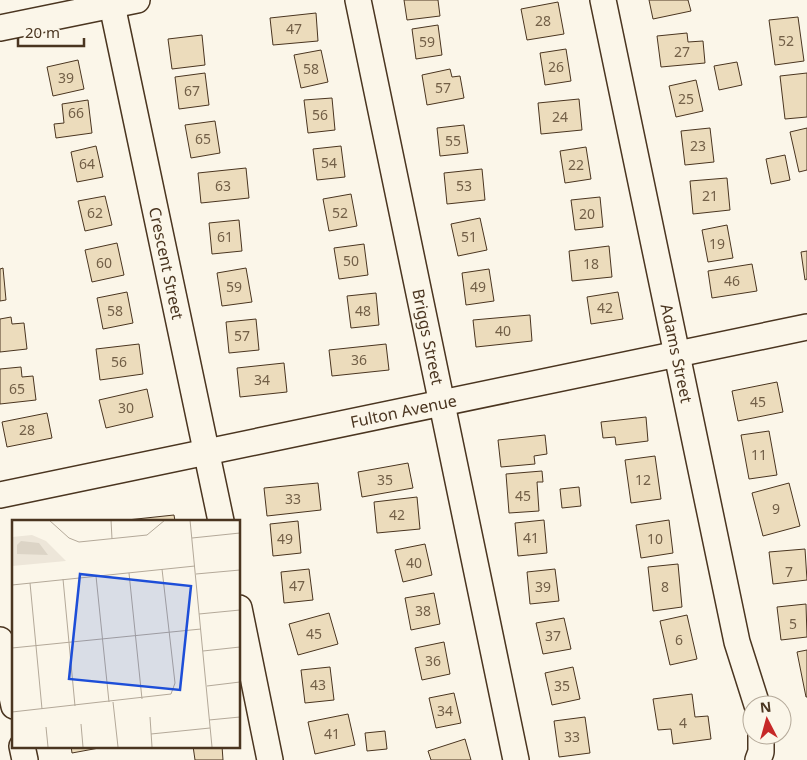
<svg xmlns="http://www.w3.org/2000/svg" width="807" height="760" font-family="'Noto Sans',sans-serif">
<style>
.building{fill:#ecdcbc;stroke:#4a3520}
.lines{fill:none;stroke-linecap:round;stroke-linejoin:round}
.minor-casing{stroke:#4a3520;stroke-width:28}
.minor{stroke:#fbf6e9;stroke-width:25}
.labels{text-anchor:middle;stroke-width:4;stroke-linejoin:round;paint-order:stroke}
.number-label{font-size:14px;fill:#725f47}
.street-label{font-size:16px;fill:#4a3520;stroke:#fbf6e9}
.inset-road{fill:none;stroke:#b4a999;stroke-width:1}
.view{fill:#1d4ed8;fill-opacity:0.15;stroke:#1d4ed8;stroke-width:2.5}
.inset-edge{fill:none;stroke:#4a3520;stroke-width:2.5}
</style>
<rect width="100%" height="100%" fill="#fbf6e9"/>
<path class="building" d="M404,0h34l2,16 -33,4z
M649,0h39l3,11 -38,8z
M558,2l6,32 -37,6 -6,-31z
M316,13l2,28 -45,4 -3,-27z
M798,17l6,44 -29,4 -6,-45z
M438,25l4,30 -26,4 -4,-30z
M687,33l1,9 15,-1 2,22 -44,4 -4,-31z
M202,35l3,30 -33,4 -4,-30z
M566,49l5,32 -26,4 -5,-32z
M321,50l7,32 -27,6 -7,-33z
M78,60l6,29 -31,7 -6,-29z
M737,62l5,23 -23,5 -5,-24z
M450,69l2,8 8,-1 4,22 -37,7 -5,-30z
M205,73l4,32 -30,4 -4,-32z
M807,73v44l-22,2 -5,-43z
M696,80l7,31 -27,6 -7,-31z
M332,98l3,32 -27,3 -4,-33z
M579,99l3,31 -41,4 -3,-31z
M88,100l4,33 -36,5 -2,-14 10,-1 -2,-19z
M215,121l5,32 -29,5 -6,-33z
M464,125l4,28 -28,3 -3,-28z
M710,128l4,34 -29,3 -4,-34z
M807,128v42l-8,2 -9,-40z
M96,146l7,31 -26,5 -6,-30z
M341,146l4,31 -28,3 -4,-31z
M586,147l5,32 -26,4 -5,-32z
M785,155l5,25 -19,4 -5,-25z
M246,168l3,30 -48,5 -3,-30z
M482,169l3,31 -38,4 -3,-31z
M727,178l3,32 -37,4 -3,-33z
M351,194l6,32 -28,5 -6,-32z
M105,196l7,29 -27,6 -7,-30z
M600,197l3,30 -28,3 -4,-30z
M480,218l7,32 -29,6 -7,-32z
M239,220l3,31 -30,3 -3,-31z
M727,225l6,33 -25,4 -6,-32z
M117,243l7,32 -32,7 -7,-32z
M364,244l4,31 -29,4 -5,-31z
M609,246l3,31 -40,4 -3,-30z
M807,251v28l-2,1 -4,-28z
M752,264l5,27 -45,7 -4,-27z
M3,268l3,32 -6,1v-32z
M246,268l6,34 -30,4 -5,-33z
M489,269l5,32 -28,4 -4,-32z
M127,292l6,31 -30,6 -6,-31z
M618,292l5,27 -32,5 -4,-27z
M376,293l3,32 -28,3 -4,-32z
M530,315l2,26 -56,6 -3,-27z
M11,317l1,7 12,-1 3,26 -27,3v-33z
M256,319l3,31 -30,3 -3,-31z
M139,344l4,30 -43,6 -4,-31z
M386,344l3,26 -57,6 -3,-26z
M284,363l3,29 -47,5 -3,-29z
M21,367l1,10 11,-1 3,24 -36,4v-35z
M777,382l6,30 -45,9 -6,-30z
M147,389l6,28 -47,11 -7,-28z
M47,413l5,25 -45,9 -5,-25z
M646,417l2,24 -32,4 -1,-8 -12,1 -2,-16z
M769,431l8,44 -28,4 -8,-44z
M545,435l2,19 -13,2 1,8 -34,3 -3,-27z
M655,456l6,43 -30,4 -6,-43z
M408,463l5,25 -51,9 -4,-25z
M542,471l1,11h-6l2,29 -30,2 -3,-39z
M318,483l3,27 -54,6 -3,-28z
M789,483l11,43 -37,10 -11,-43z
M579,487l2,19 -19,2 -2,-19z
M417,497l3,32 -43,4 -3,-31z
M174,515l1,6h-48v-1z
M544,520l3,33 -29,3 -3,-33z
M669,520l4,33 -32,5 -5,-33z
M298,521l3,32 -28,3 -3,-32z
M425,544l7,31 -29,7 -8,-32z
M805,549l2,31 -34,4 -4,-32z
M678,564l4,43 -29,4 -5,-44z
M309,569l4,31 -29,3 -3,-31z
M555,569l4,32 -29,3 -3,-32z
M434,593l6,31 -29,6 -6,-32z
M806,604l1,33 -26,3 -4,-33z
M329,613l9,31 -40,11 -9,-31z
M687,615l10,44 -27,6 -10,-44z
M564,618l7,31 -28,5 -7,-31z
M444,642l6,32 -28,6 -7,-32z
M807,650v47h-1l-9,-45z
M330,667l4,33 -29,3 -4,-33z
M573,667l7,32 -28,6 -7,-32z
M454,693l7,30 -25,5 -7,-30z
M692,694l3,23 13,-1 3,23 -38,5 -2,-15 -13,1 -5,-31z
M348,714l7,31 -40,9 -7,-32z
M585,717l5,36 -31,4 -5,-36z
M385,731l2,18 -20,2 -2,-18z
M465,739l6,21h-40l-3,-9z
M71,746h28v2l-27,5z
M193,746h29l1,14h-28z"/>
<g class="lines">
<g class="minor-casing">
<g id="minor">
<path id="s1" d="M358,0l158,760"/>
<path id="s2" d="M603,0l134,642 20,63"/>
<path id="s3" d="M112,5l109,516"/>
<path d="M0,28l137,-28"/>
<path id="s4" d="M0,495l807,-168"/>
<path d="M239,608l31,152"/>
<path d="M0,640l14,66"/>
<path d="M22,746l3,14"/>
<path d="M758,760l3,-8v-17"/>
</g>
</g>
<use href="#minor" class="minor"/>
</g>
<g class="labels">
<g class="number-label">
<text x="543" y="26">28</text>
<text x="294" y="34">47</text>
<text x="786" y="46">52</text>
<text x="427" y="47">59</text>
<text x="682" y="57">27</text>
<text x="556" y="72">26</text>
<text x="311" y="74">58</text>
<text x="66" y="83">39</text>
<text x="443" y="93">57</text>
<text x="192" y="96">67</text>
<text x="686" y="104">25</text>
<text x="76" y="118">66</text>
<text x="320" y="120">56</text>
<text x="560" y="122">24</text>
<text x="203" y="144">65</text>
<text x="453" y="146">55</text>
<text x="698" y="151">23</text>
<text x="329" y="168">54</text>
<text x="87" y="169">64</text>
<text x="576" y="170">22</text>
<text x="223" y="191">63</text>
<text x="464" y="191">53</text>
<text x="710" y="201">21</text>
<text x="95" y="218">62</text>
<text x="340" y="218">52</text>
<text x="587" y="219">20</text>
<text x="225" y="242">61</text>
<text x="469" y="242">51</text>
<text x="717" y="249">19</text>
<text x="351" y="266">50</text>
<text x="104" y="268">60</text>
<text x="591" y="269">18</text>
<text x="732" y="286">46</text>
<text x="234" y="292">59</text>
<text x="478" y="292">49</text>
<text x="605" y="313">42</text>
<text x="115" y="316">58</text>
<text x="363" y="316">48</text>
<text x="503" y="336">40</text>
<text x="242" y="341">57</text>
<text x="359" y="365">36</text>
<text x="119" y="367">56</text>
<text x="262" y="385">34</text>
<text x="17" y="394">65</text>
<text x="758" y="407">45</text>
<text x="126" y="413">30</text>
<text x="27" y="435">28</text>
<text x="759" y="460">11</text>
<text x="385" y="485">35</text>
<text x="643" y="485">12</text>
<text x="523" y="501">45</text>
<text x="293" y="504">33</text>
<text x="776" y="514">9</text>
<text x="397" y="520">42</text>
<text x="531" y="543">41</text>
<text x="285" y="544">49</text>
<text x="655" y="544">10</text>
<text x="414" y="568">40</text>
<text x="789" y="577">7</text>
<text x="297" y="591">47</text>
<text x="543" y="592">39</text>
<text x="665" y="592">8</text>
<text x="423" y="616">38</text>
<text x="793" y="629">5</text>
<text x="314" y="639">45</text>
<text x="553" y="641">37</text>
<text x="679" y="645">6</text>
<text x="433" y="666">36</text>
<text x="318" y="690">43</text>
<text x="562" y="691">35</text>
<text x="445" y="716">34</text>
<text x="683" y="728">4</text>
<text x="332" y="739">41</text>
<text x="572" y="742">33</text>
</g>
<g class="street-label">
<text dy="6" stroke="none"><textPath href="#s3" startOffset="264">Crescent Street</textPath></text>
<text dy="6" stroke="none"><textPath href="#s1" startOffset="344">Briggs Street</textPath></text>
<text dy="6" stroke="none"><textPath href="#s2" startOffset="361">Adams Street</textPath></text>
<text dy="6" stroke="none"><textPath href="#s4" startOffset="412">Fulton Avenue</textPath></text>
</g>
</g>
<g transform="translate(12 520)">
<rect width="228" height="228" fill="#fbf6e9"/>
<path d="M20,15l14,6 20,20 -54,5v-29z" fill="#ede6d9"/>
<path d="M9,21l18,2 9,12 -31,-1v-9z" fill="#dcd4c6"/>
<path class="inset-road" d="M37,0l20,18 10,4 68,-7 18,-15M99,0l1,19M178,0l22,227M180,18l48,-5M117,53l13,126M184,54l44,-4M84,56l13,126M51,59l12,127M18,63l12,126M0,65l183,-19M187,94l41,-4M0,128l189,-19M191,131l37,-4M195,166l33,-4M101,182l5,45M0,192l159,-18 4,-11 -13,-114M138,197l2,30M197,200l31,-3M69,204l2,23M34,207l2,20M139,214l59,-6"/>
<path class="view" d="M68,54l111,12 -11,104 -111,-11z"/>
<rect width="228" height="228" class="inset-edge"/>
</g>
<g transform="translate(767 720) rotate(354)"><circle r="24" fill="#fbf6e9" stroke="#b4a999"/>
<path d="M0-4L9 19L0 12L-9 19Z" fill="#c62828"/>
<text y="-8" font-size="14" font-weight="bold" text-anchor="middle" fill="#4a3520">N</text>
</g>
<path d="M18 38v8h66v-8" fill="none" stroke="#4a3520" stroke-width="2.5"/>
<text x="25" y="38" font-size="15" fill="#4a3520" stroke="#fbf6e9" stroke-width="4" paint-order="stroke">20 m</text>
</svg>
